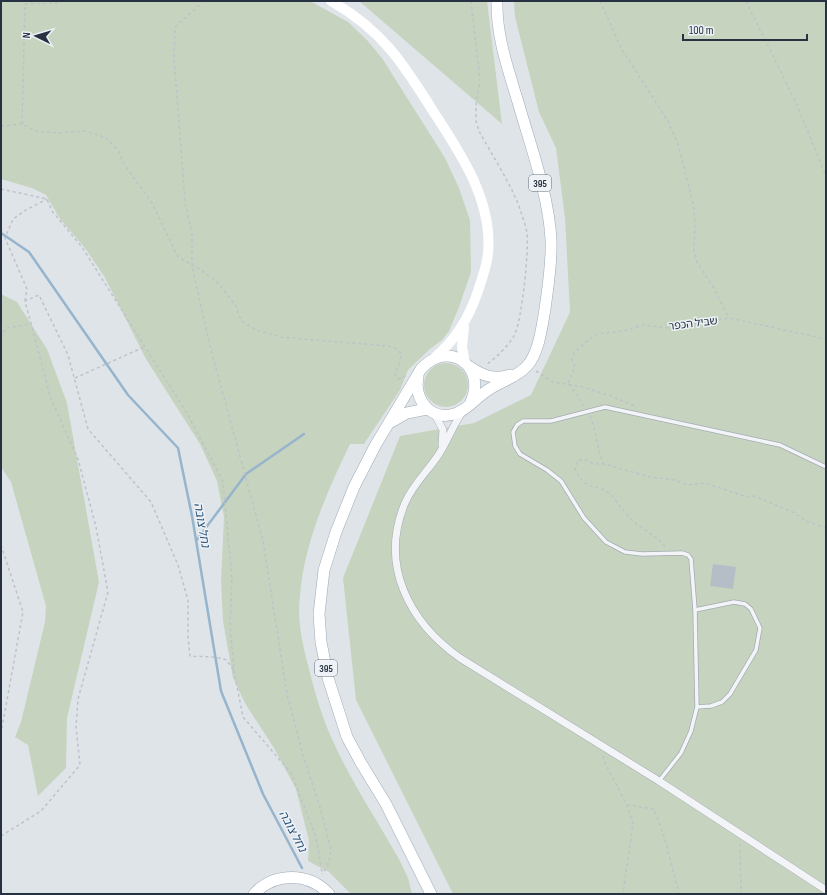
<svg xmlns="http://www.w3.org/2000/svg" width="827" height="895" font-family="'Sofia Sans Condensed','Noto Sans Hebrew',sans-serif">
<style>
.green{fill:#c6d4bf}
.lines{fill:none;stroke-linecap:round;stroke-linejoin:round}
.stream{stroke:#96b5cd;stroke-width:2.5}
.building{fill:#b5bdc7}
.lane-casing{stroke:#a4abb4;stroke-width:5}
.street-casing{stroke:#a4abb4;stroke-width:8}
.primary-casing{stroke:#9da9b6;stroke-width:12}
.path{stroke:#bdc2c8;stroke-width:1.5;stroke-dasharray:3 3;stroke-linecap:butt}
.lane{stroke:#f2f4f7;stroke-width:3.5}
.street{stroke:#f2f4f7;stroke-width:7}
.secondary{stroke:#fff;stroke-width:10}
.primary{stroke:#fff;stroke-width:11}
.labels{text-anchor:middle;stroke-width:3;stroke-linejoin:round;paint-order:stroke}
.shield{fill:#eef2f7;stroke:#626c78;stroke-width:1}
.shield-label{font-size:10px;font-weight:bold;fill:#263242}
.street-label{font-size:11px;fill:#263242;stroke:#eef2f7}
.water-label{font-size:12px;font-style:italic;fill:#2c557a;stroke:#eef2f7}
</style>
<rect width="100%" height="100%" fill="#dfe4e9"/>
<path class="green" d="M1,1h309l38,21 19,18 15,18 63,100 14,30 11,32 1,52 -12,35 -10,24 -7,9 -12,9 -22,21 -8,20 -36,54h-14c-23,48 -46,99 -50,152 -3,23 2,46 8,69 6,24 13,49 23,72 19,43 46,83 69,124l8,17 4,16h-61l-22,-22 -21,-11 1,-20 -13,-52 -22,-41 -28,-43 -13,-27 -10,-57 -2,-40 3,-64 -7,-36 -17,-37 -54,-85 -42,-83 -19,-28 -25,-29 -14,-24 -14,-7 -31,-9z
M358,1h129l15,123 -143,-123z
M514,1h312v893h-373l-97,-194 -13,-122 57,-142 74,-13 57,-28 39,-83 -5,-94 -9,-70 -17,-36 -24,-95z
M1,294l16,8 30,47 20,54 32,179 -32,136 -1,50 -28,28 -10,-51 -13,-8 6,-15 24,-100 1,-16 -35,-124 -10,-15z
M424 385a22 22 0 1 1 44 0a22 22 0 1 1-44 0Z"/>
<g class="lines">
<path class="stream" d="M1,233l28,19 99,143 50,53 14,68 29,175 42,103 39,74
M196,541l50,-67 58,-40"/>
</g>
<path class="building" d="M713,564l23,3 -3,22 -23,-3z"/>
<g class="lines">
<g class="lane-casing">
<path id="lane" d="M695,610l39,-8 11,2 6,5 9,19 -4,22 -26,44 -8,8 -11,4 -14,1
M659,781l22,-28 10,-22 6,-24 -2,-97 -4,-51 -3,-4 -6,-2 -40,1 -17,-2 -19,-10 -22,-24 -23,-37 -14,-11 -27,-16 -5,-8 -2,-14 4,-7 6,-4h28l54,-14 175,38 46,22"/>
</g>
<g class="street-casing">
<path id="street" d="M463,411c-10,14 -15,29 -24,43 -11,17 -26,30 -34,49 -26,62 4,119 55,155l199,123 167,109
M434,413l9,17 -1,15"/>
</g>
<g class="primary-casing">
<path id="primary" d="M470,367c13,9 25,13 40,8
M418,377c-5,23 14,46 39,36 11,-4 21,-17 31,-23 13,-9 28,-12 39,-24 12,-13 15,-40 18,-57 3,-23 7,-46 6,-69 -2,-44 -21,-96 -33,-138 -10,-33 -22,-67 -21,-101
M391,422l16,-9 20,-4
M254,894c20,-22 55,-22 75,0
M431,894l-45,-90 -25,-41 -14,-26 -19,-59 -7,-36 -2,-28 5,-44 12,-38 18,-45 21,-41 46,-77c27,-30 66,-3 50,33"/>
</g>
<path class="path" d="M204,1l-29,26 -1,30 11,145 7,31v33l19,84 52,191 24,153 17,65 16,48 11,42 -3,16 -6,9
M471,1l9,80 -4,24v16l3,10c13,24 34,56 42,81 2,7 5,14 6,21 2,18 -5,88 -13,103 -6,10 -18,22 -27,28
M600,1l21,47 47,73 10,23 15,59 2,18 -1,30 3,11 16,25 16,31
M746,1l51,104 29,71
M22,124l3,-120 34,-1 4,-2
M1,126l21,-2 13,7 24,2 26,-2 21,7 12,12 6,14 28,39 26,54 23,13 16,12 20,25 1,7 5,8 13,8 25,7 107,9 9,3 4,5 -1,8 -5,12 4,5 6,-3
M1,189l46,10 5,12 30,36 106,168 35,67 9,97 -2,45 4,47 9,46 48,56 25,64 6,35
M25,301l2,-12 -22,-51 8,-19 13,-9 21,-11
M1,338l5,-10 25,-4
M536,371l17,11 30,5 28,9 26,11
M75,378l69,-31
M568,383l7,-16 -3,-7 2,-7 14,-13 9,-6 27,-3 18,-6 27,3 60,-10 97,21
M569,384l15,22
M590,416c7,15 6,33 14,48
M1,545l22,67 -22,121
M665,547c-9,-12 -22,-17 -33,-27 -8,-7 -14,-18 -22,-26 -13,-11 -24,-1 -35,-25l3,-9h8l8,4h10l46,13 24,3 14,5 17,-2 42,14 7,-1 41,17 11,8 20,7
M603,756l1,5 23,44 6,18 -10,71
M627,805l27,4 11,30 14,55
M1,836l40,-25 39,-46 -4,-38 2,-28 30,-107 -12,-65 -18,-68 -27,-60 -26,-98 14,-6 29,60 20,74 63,73 27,63 10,35v36l2,20c9,1 29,0 36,4 3,3 6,8 8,11
M740,844l1,50"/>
<use href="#lane" class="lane"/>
<use href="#street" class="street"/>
<path class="secondary" d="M331,1c51,29 72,62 102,110 27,41 60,90 55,142 -1,13 -6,25 -10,38 -9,27 -22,49 -44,67
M464,327l-2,20 3,16"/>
<use href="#primary" class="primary"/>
</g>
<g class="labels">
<g class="shield">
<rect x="529" y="175" width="22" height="16" rx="3"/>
<rect x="315" y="660" width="22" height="16" rx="3"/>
</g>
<g class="shield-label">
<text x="540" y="187">395</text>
<text x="326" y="672">395</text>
</g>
<g class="street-label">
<text transform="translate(693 323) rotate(-7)" y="4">שביל הכפר</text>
</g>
<g class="water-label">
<text transform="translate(202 525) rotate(80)" y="4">נחל צובה</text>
<text transform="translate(293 831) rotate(62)" y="4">נחל צובה</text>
</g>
</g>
<rect width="827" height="895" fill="none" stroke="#263242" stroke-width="4"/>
<g transform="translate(36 36) rotate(275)" stroke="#eef2f7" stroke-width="3" paint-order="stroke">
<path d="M0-3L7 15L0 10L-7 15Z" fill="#263242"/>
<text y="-6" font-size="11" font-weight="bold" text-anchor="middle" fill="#263242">N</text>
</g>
<path d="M683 34v6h124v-6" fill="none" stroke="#263242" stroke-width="2"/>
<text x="689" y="34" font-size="12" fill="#263242" stroke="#eef2f7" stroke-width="3" paint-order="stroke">100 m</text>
</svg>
